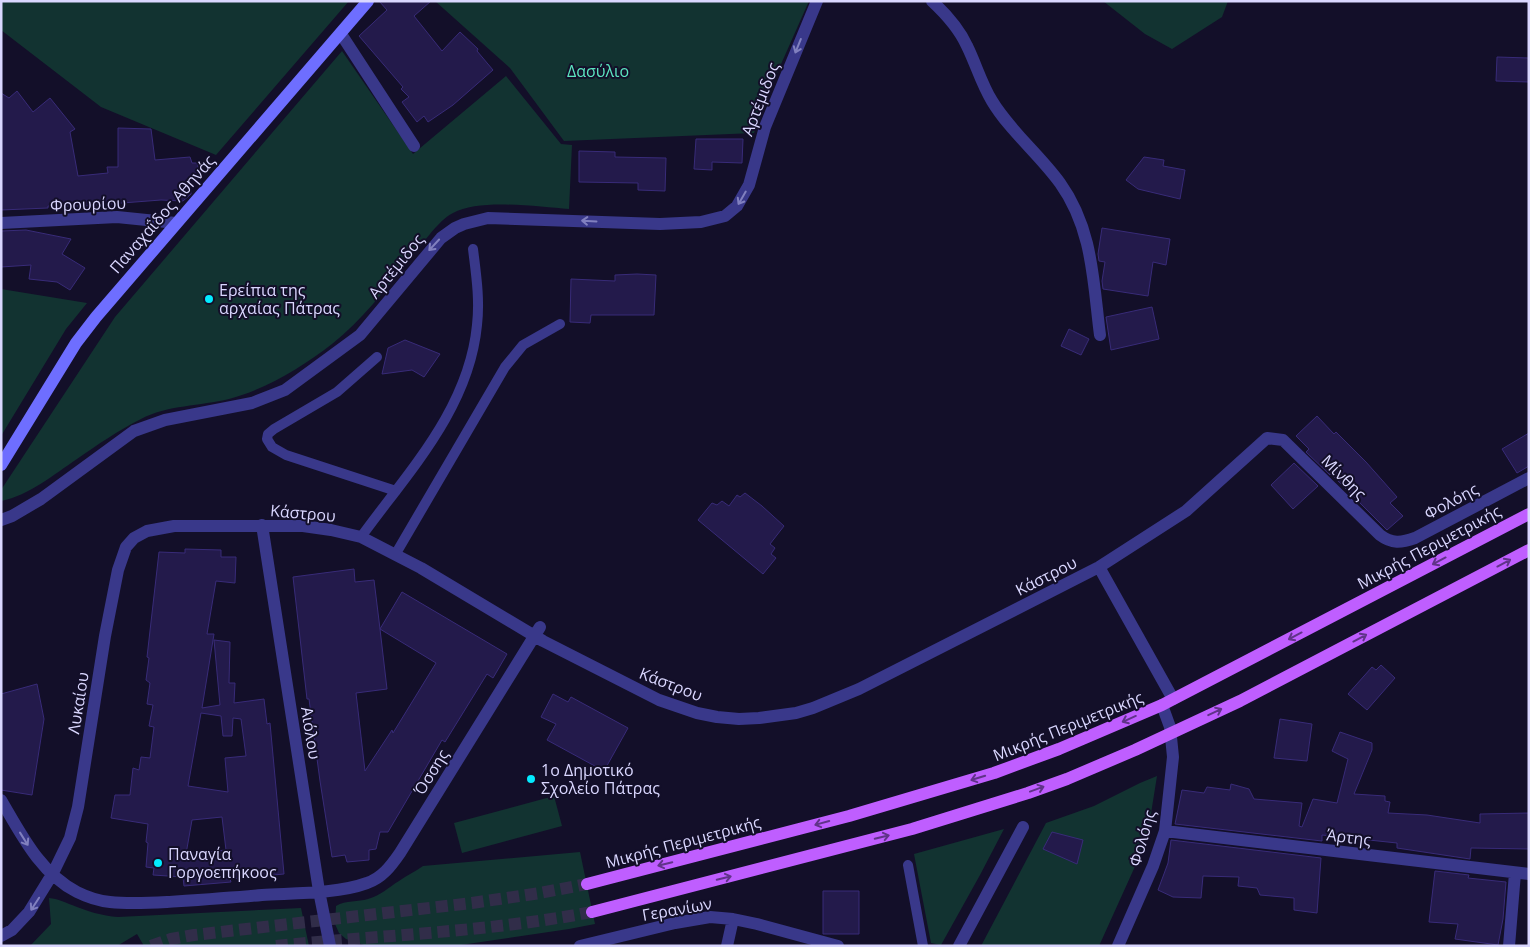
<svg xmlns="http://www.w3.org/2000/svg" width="1530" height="947" font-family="'Open Sans',sans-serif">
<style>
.green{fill:#123331}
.building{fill:#231a4b;stroke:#382b78;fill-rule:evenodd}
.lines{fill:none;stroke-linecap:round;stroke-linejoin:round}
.primary-tunnel{stroke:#312d49;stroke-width:12;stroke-dasharray:12 6;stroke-linecap:butt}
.lane{stroke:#39388a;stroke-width:10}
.street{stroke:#39388a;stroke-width:12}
.secondary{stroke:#6e6eff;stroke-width:12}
.primary{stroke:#bf5eff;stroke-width:12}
.oneway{stroke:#8180bf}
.oneway2{stroke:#603389}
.poi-dot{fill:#03ebff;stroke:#130f29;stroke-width:2}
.labels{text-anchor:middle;stroke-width:4;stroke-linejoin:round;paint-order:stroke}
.park-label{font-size:16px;fill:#5ce5c0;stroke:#130f29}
.street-label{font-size:16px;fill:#dad7ff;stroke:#130f29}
.poi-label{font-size:16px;fill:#dad7ff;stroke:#130f29;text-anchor:start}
</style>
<rect width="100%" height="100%" fill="#130f29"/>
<path class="green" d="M1,1h348l-133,154 -115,-48 -100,-77z
M435,1h374l-35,79 -20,53 -190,8 -54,-73z
M1103,1h125l-6,16 -50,32 -27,-15z
M342,51l71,103 93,-78 55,68 11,1 -3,64c-31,-2 -89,-11 -116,4 -16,8 -32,34 -44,47 -24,30 -47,60 -77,84 -30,23 -65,45 -103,55 -28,7 -62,6 -88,20 -22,11 -44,26 -64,40 -24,16 -47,36 -76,42v-11l114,-173z
M1,289l86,14 -21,26 -65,107z
M1157,776l-8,50 -12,36 -38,84h-118l65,-123 48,-17 46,-23z
M554,796l8,30 -100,27 -8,-30z
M1004,829l-24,46 -39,70 -10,-2 -17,-89z
M580,852l15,72 -26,5 -115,17h-87l-21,-7 -7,-6 -4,-9 1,-18c10,-6 22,-4 32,-7 12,-3 21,-12 31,-18 8,-6 16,-9 24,-15z
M49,898c9,1 15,4 23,7 15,6 30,11 46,12l183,-9 8,38h-165l-7,-12 -20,12h-87l21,-22z"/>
<path class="building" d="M379,1h52l-17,15 28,35 18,-19 18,17 -1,2 16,19 -40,35 -25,17 -4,-6 -7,6 -15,-20 7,-5 -8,-8 2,-2 -44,-51 28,-26z
M1497,57l32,1v24l-33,-1z
M17,91l16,21 17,-14 25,31 -5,3 8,44 30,-3 -1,-6h11v-39l33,1 4,31 35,-3 2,6h6v16h-8l1,15 -8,7 -22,-1 -78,6h-35v2l-47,2v-117l8,5z
M696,139h47l-1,24 -30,-1v8l-18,-1z
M579,151l36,1v5l51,1 -1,33 -27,-1v-7l-59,-1z
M1144,157l20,3 -1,6 22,4 -5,29 -42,-10 -12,-9z
M1102,228l68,11 -4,26 -13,-3 -5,34 -45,-7 -1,-8 3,-19 -6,-1 -1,-7z
M26,230l45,9 -9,15 23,14 -15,22 -13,-8 -28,-3 2,-14 -30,2v-36z
M637,274l19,1 -2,40h-63l-1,8 -20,-1 1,-43 44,2v-6z
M1152,307l7,32 -48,11 -5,-33z
M1069,329l20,10 -8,16 -20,-9z
M405,340l35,14 -16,23 -12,-7 -30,4 6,-26z
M1317,416l17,18 2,-2 30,30 31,35 -7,6 13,13 -16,14 -56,-56 -1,1 -24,-23 3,-3 -13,-13z
M1529,433v33l-12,7 -15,-24z
M1294,463l24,23 -25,23 -22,-24z
M745,493l17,13 22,20 -14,18 5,4 -4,6 5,4 -13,16 -65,-54 14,-17 5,2 5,-4 7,5 8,-11 3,2z
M185,549l36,1v7h15l-1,26 -19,-2 -9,53h7l-12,74 18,-3 -6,-65 16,2 -1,41h6l-1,20 30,-4 3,25 3,-1 14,151 -54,5 1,3 -47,4 -1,-9 -30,-2 1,-7 -8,-1 2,-24 -2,-1 2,-18 -37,-6 4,-23h15l3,-27 6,2 2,-13 9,1 4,-31 -5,-1 4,-21 -6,-1 3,-21 -4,-3 3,-22 -2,-1 12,-105 26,1zM201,713l20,3 2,20h9l1,-18 8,1 5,37 -21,2 3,34 -40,-6zM222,817l4,33 -40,4 6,-34z
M354,569l1,13 19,-2 6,49 22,-37 105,62 -14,24 -6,-4 -42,68 -3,-2 -54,92h-8l-4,17 -7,1v10l-22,2 -2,-7 -13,2 -12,-76 -11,-82h-2l-14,-122zM380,629l56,34 -43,70 -1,-3 -27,41 -9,-78 31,-4z
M1381,665l14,13 -28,32 -19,-16 24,-27 4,3z
M37,684l7,35 -12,76 -31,-5v-96z
M553,694l15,8 3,-5 57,31 -24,43 -57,-31 9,-16 -15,-7z
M1280,719l32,5 -5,37 -33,-3z
M1340,732l32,11v7l-18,44 31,2v5l5,1 -2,11 39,2 53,8v-9l49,-1v36l-58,-1 -1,11 -73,-11v-5l-75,-8v6l-147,-17 7,-34 22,3 3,-6 23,3 1,-6 18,5 5,10 48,4 -3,23 3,1 11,-28 24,4 11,-44 -16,-8z
M1052,832l31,8 -6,24 -34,-15z
M1171,840l150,18 -4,55 -23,-3v-12l-34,-3 -3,-7 -19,-2 1,-9 -36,-1 -2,22 -28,-1 -15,-7 10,-27z
M1435,871l34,4 -1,3 38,4 -3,37 -5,26 -43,-6 3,-15 -29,-2z
M823,891h36v43h-36z"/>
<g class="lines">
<path class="primary-tunnel" d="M151,946l20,-7 23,-4 278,-32 68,-10 47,-9
M276,946c106,-11 212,-14 316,-34"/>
<path class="lane" d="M377,357l-40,35 -63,37 -6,5 -1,5 5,8 14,8 110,36
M361,537c47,-65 108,-128 116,-212 3,-26 -1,-51 -4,-76
M395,555l110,-188 18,-22 37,-21
M908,865l15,81"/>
<path class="street" d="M932,1c14,13 27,27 35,45 9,18 14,37 25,55 18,30 47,53 68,82 33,46 33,98 40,152
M341,34l73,112
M1,223l116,-6 59,6
M1,520l11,-4 29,-17 93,-68 31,-11 87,-17 33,-13 75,-55 81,-97 14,-10 9,-4 24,-6 172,6 41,-2 24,-6 12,-10 12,-21 16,-58 52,-126
M262,525l57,366 11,55
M1099,567l74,132
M1,800c20,34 39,73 76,92 10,5 22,9 33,10 19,2 38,1 57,0 31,-2 63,-4 95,-7 31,-2 75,-1 105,-12 15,-5 24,-17 33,-30l140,-226
M1165,831l364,43
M1,936l11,-6 17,-18 24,-39 17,-35 8,-31 27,-171 13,-66 8,-23 8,-9 13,-7 27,-5h129l28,4 30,7 60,31 122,73 116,59 38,13 20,4 22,2 20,-1 37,-5 17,-5 46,-19 240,-122 87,-56 81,-73 16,2 97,95c12,9 21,8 35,3l114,-60
M580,946l95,-23 35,-6 23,2 24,5 81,22
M727,946l6,-27
M959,946l64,-119
M1118,946l35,-80 12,-35 8,-74 -3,-30 -8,-22
M1509,946l6,-73"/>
<path class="secondary" d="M1,465l75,-122 20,-26 272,-316"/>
<path class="primary" d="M587,884l262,-68 145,-43 65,-24 103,-44 367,-191
M592,912l320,-83 116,-36 39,-14 68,-29 105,-49 289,-151"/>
</g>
<defs><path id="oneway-shaft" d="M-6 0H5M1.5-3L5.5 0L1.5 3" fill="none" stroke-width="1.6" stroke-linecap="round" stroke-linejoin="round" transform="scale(1.25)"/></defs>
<g class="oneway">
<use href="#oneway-shaft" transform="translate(798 46) rotate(112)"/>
<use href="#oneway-shaft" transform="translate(742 198) rotate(120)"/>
<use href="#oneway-shaft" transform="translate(589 221) rotate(-177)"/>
<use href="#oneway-shaft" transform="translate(434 245) rotate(133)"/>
<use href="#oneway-shaft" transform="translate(24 839) rotate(58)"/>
<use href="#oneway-shaft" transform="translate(35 904) rotate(123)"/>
</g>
<g class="oneway2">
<use href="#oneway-shaft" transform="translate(1439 561) rotate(152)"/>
<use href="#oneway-shaft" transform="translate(1504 563) rotate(-28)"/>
<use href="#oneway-shaft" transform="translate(1295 636) rotate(152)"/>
<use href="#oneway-shaft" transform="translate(1360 638) rotate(-28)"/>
<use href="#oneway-shaft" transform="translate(1215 712) rotate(-25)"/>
<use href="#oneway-shaft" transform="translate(1129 719) rotate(156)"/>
<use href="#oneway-shaft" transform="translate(978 778) rotate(163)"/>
<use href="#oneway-shaft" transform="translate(1037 789) rotate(-20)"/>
<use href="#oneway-shaft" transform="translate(822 823) rotate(165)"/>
<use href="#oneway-shaft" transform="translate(882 837) rotate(-14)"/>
<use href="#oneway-shaft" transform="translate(665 864) rotate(166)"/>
<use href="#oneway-shaft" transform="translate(724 878) rotate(-14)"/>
</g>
<g class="poi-dot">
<circle cx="209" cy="299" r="5"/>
<circle cx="531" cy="779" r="5"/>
<circle cx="158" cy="863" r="5"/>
</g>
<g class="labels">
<g class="park-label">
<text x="598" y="77">Δασύλιο</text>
</g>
<g class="street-label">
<text transform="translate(760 99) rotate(-69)" y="6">Αρτέμιδος</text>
<text transform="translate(88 204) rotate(-2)" y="6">Φρουρίου</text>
<text transform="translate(162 214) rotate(-49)" y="6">Παναχαΐδος Αθηνάς</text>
<text transform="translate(396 266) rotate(-51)" y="6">Αρτέμιδος</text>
<text transform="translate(1344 477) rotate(45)" y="6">Μίνθης</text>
<text transform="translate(1451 501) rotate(-28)" y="6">Φολόης</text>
<text transform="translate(303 513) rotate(5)" y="6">Κάστρου</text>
<text transform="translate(1429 547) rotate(-28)" y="6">Μικρής Περιμετρικής</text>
<text transform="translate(1046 576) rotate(-27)" y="6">Κάστρου</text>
<text transform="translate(671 684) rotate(21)" y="6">Κάστρου</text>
<text transform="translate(78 703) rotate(-81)" y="6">Λυκαίου</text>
<text transform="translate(1068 726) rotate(-22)" y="6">Μικρής Περιμετρικής</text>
<text transform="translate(311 733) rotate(81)" y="6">Αιόλου</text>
<text transform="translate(431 772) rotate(-58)" y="6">Όσσης</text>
<text transform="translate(1349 837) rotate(7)" y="6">Άρτης</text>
<text transform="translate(1142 838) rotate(-74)" y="6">Φολόης</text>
<text transform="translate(683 842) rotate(-15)" y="6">Μικρής Περιμετρικής</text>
<text transform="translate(677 909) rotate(-10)" y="6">Γερανίων</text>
</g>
<g class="poi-label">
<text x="219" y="296">Ερείπια της<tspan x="219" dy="18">αρχαίας Πάτρας</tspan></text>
<text x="541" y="776">1ο Δημοτικό<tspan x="541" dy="18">Σχολείο Πάτρας</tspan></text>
<text x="168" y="860">Παναγία<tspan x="168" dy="18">Γοργοεπήκοος</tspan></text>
</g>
</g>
<rect width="1530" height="947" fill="none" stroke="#dad7ff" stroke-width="5"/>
</svg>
